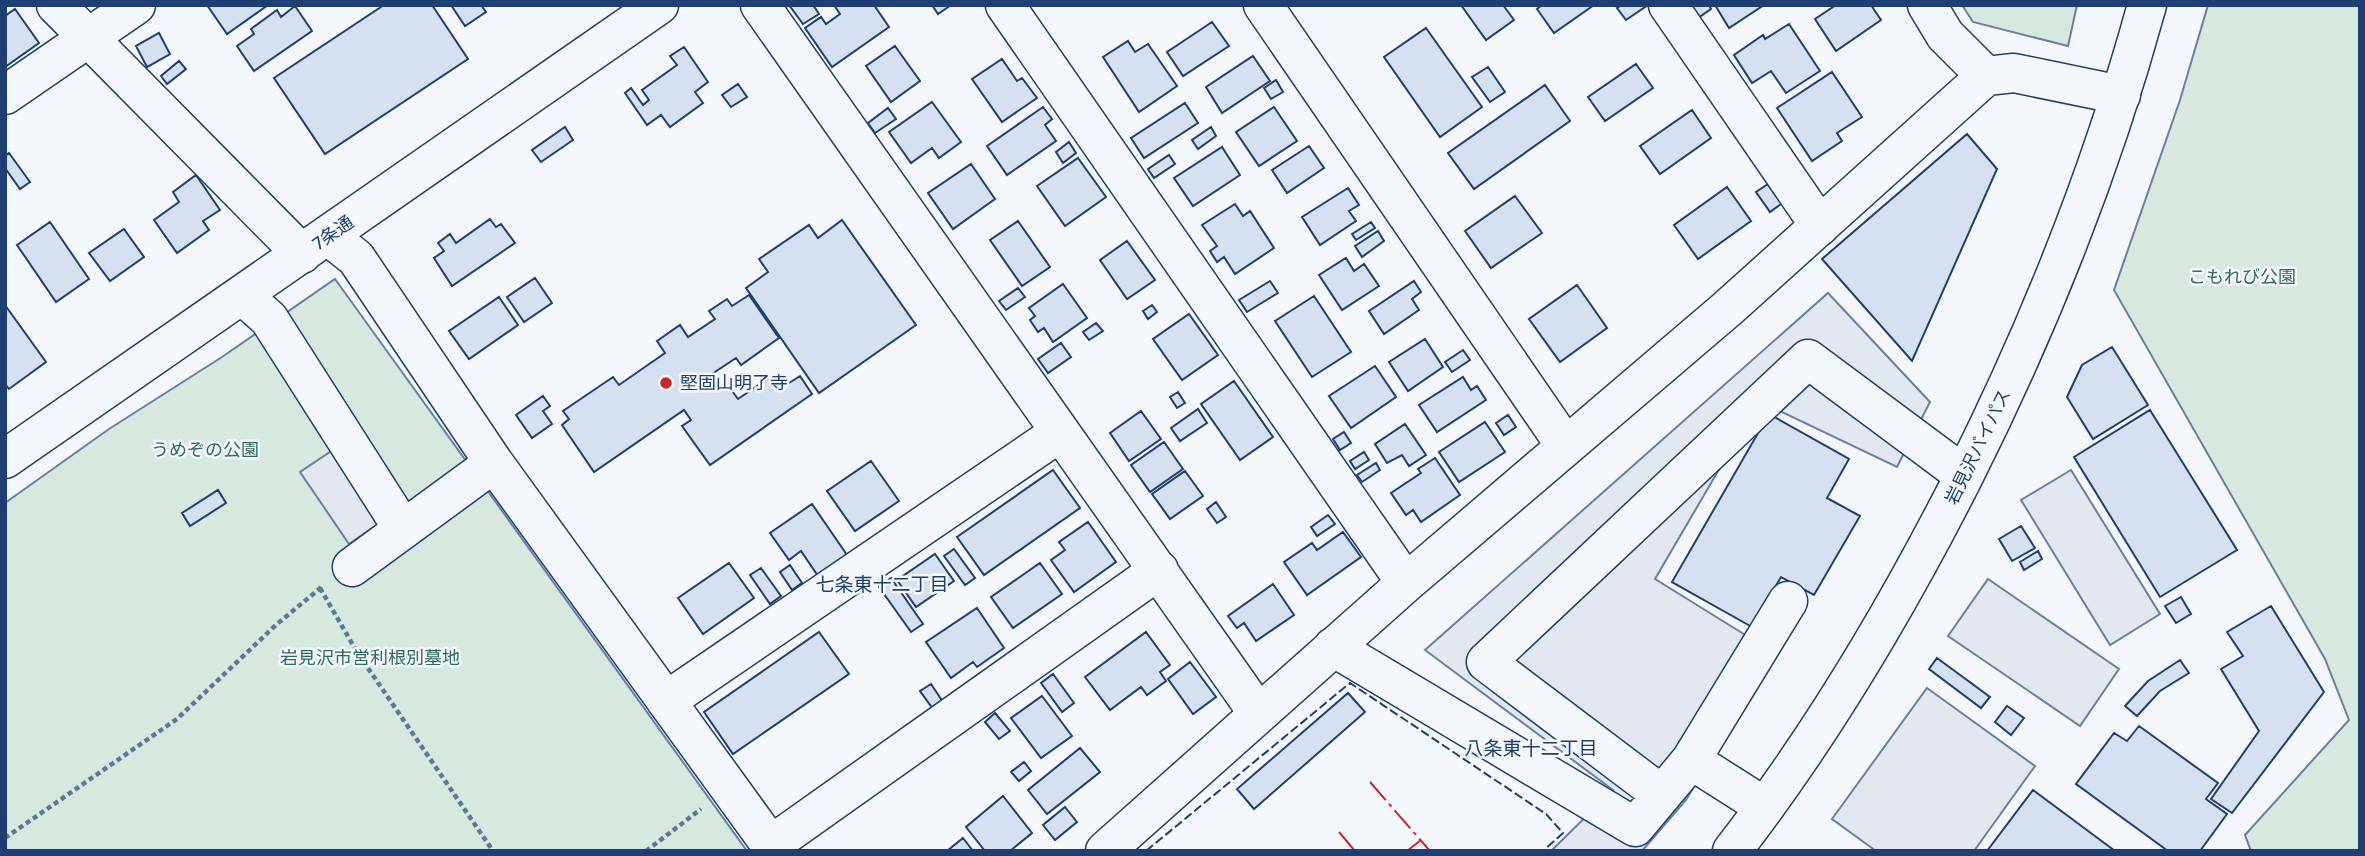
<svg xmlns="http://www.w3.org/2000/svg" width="2365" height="856" font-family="Rubik,'Noto Sans JP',sans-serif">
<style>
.green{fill:#d7e8df;stroke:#687fa3;stroke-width:2}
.parking{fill:#e3e8f0;stroke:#687fa3;stroke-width:2}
.building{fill:#d5e0f0;stroke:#1d3f73;stroke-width:2}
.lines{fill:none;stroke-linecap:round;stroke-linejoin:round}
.minor-casing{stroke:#1d3f73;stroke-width:41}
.highway-casing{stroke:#1d3f73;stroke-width:41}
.path{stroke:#5e769c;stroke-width:4.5;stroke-dasharray:5 3.5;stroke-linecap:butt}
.minor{stroke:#f4f7fb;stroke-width:38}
.highway{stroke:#f4f7fb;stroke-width:38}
.fence{stroke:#1d3f73;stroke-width:2;stroke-dasharray:9 3.5;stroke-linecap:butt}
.power{stroke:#c62828;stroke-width:2;stroke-dasharray:24 5 3.5 5;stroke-linecap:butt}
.poi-dot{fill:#c62828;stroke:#f4f7fb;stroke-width:2.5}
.labels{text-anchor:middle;stroke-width:5;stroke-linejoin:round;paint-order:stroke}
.street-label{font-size:18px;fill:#1d3f73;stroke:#f4f7fb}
.park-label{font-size:18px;fill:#2c6c60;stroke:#f4f7fb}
.poi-label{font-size:18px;fill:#1d3f73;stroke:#f4f7fb;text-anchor:start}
.neighbourhood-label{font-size:19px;fill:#1d3f73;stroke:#f4f7fb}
</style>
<rect width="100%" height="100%" fill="#f4f7fb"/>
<path class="green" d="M1962,5h115l-9,41 -95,-24z
M2208,5h152v846h-109l-6,-16 104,-115 -24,-61 -211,-369 66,-190z
M335,279l412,572h-742v-348l104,-74 113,-72z"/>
<path class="parking" d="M1828,293l102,109 -33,65 -138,-66 -104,178 121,75 -90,146 -44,51h-91l62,-61 -188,-140z
M357,434l49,71 -57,39 -49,-72z
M2071,470l89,144 -50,31 -89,-145z
M1988,579l131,90 -39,57 -132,-90z
M1927,688l108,78 -61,85h-98l-44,-32z"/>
<path class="building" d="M207,5h61l-41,29z
M384,5h48l36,54 -143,95 -51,-76z
M451,5h30l5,7 -21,14z
M789,5h24l6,9 -16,10z
M834,5h40l15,22 -57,40 -27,-39 16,-11 5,7 14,-10z
M932,5h19l-13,9z
M1461,5h42l11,15 -28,20z
M1542,5h52l-40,28 -17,-24z
M1622,5h21l2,2 -19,13 -9,-12z
M1690,5h19l2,4 -13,9z
M1715,5h49l-35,23z
M1836,5h35l10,15 -45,31 -21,-32z
M295,6l17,25 -58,40 -17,-25 17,-12 -3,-5 26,-19 4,7z
M15,9l24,34 -34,24v-51z
M1212,22l17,24 -46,30 -16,-24z
M1789,24l31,47 -34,22 -15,-22 -19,12 -18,-28 29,-20 2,4z
M1426,28l56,79 -42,30 -56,-80z
M159,33l11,21 -23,13 -11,-21z
M1128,41l7,11 13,-8 29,42 -38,26 -36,-55z
M895,46l25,35 -29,21 -25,-36z
M684,47l24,35 -13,10 8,11 -33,24 -9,-12 -14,10 -22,-32 6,-5 12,17 6,-5 -7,-10 35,-25 -7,-9z
M1253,56l17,25 -48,32 -16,-26z
M1002,59l15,22 5,-3 15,20 -35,24 -30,-43z
M179,61l7,8 -19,15 -6,-8z
M1636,64l17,24 -48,33 -17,-24z
M1488,67l17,25 -15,10 -18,-25z
M1832,72l30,45 -25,16 5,8 -30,20 -35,-53z
M1276,80l7,12 -12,7 -7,-11z
M738,84l9,13 -16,10 -9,-12z
M1545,85l25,36 -96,68 -26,-36z
M932,102l29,40 -22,16 -7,-10 -21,15 -22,-31z
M1185,103l13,20 -54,35 -13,-20z
M1043,107l9,12 -7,6 11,16 -49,34 -20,-29z
M1274,107l23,34 -38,25 -23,-34z
M888,108l8,11 -21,14 -7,-10z
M1692,110l19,28 -51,36 -20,-28z
M565,127l8,13 -32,22 -9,-12z
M1211,127l5,9 -18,13 -6,-9z
M1967,134l30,35 -85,192 -90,-102z
M1069,142l7,11 -13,10 -7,-11z
M1309,146l15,22 -37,25 -15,-23z
M1222,147l18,28 -47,31 -19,-28z
M9,153l21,29 -10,7 -15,-21v-12z
M1169,155l6,9 -21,14 -6,-9z
M1078,158l28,39 -41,29 -28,-40z
M971,164l24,35 -42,30 -25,-36z
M196,175l24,35 -17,11 6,9 -32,23 -23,-33 25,-18 -6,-10z
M1771,182l14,19 -15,11 -14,-20z
M1727,187l24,34 -53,38 -24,-34z
M1348,188l11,17 -10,6 7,10 -36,24 -18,-28z
M1515,196l27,37 -51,35 -26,-37z
M1235,204l8,12 7,-5 24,37 -39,26 -11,-17 -7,5 -7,-11 7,-5 -15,-21z
M490,219l6,8 5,-3 14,19 -63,43 -18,-28 10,-7 -6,-8 12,-9 6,9z
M842,220l74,105 -97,68 -73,-105 22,-16 -9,-13 50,-34 9,13z
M1018,221l32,46 -28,19 -32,-46z
M50,222l39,57 -33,23 -39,-57z
M1371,222l4,6 -19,12 -4,-6z
M124,229l20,28 -34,24 -21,-28z
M1378,231l6,10 -22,16 -7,-11z
M1127,241l28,39 -28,19 -27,-39z
M1346,258l8,13 10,-7 15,22 -37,24 -23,-35z
M535,278l17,25 -28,19 -17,-25z
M1270,281l8,12 -31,19 -8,-12z
M1414,281l7,11 -9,7 7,11 -35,24 -15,-23z
M1063,284l24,34 -34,24 -9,-14 -6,4 -8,-12 5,-4 -6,-8z
M1577,285l30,43 -47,34 -31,-43z
M1018,288l7,9 -19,13 -7,-9z
M749,295l30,43 -38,27 -5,-7 -30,20 7,9 11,-7 14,19 34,-23 4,6 8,-6 5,7 11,-7 12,18 -102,71 -28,-39 9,-6 -7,-10 -90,62 -32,-47 7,-6 -6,-8 50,-34 6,8 46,-32 -8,-12 23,-16 8,12 27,-18 -6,-8 18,-12 5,7z
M1314,296l37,56 -39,25 -37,-56z
M499,297l19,28 -49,34 -20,-28z
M5,305l41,57 -37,27 -4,-5z
M1152,305l5,7 -9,7 -5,-8z
M1189,314l29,41 -36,25 -29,-41z
M1096,323l7,8 -14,9 -6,-8z
M1425,339l18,28 -35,24 -19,-29z
M1061,343l10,14 -23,16 -10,-14z
M2112,347l36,58 -55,34 -26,-42 15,-32z
M1463,350l7,10 -18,12 -7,-10z
M1375,366l21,31 -45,31 -22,-32z
M1463,377l8,13 6,-4 9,14 -49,32 -18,-27z
M1234,381l39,56 -33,23 -39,-56z
M1178,392l7,11 -8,5 -7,-11z
M543,396l7,10 -7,5 9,13 -20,14 -16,-23z
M1198,409l9,14 -27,18 -9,-13z
M2150,410l87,140 -77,47 -86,-140z
M1141,411l20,28 -32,22 -19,-28z
M1769,414l80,45 -22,39 33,18 -46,79 -33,-18 -29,50 -80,-45z
M1508,415l8,12 -12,8 -8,-12z
M1485,422l20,30 -46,30 -20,-30z
M1405,424l21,31 -17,11 -7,-11 -15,8 -12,-19z
M1344,432l7,11 -11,7 -7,-11z
M1164,442l19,27 -33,23 -19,-27z
M1364,452l5,8 -14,9 -5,-8z
M1435,458l25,37 -39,27 -8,-12 -7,5 -15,-22 30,-20 -3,-4z
M871,461l28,40 -44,30 -28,-40z
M1376,463l4,7 -18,12 -5,-7z
M1053,470l27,38 -96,67 -27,-38z
M1185,471l18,25 -33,23 -18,-25z
M218,490l8,13 -36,23 -8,-13z
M1216,502l10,15 -9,6 -10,-14z
M812,504l35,51 -29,21 -17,-25 -12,9 -19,-27z
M1328,515l7,9 -18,12 -6,-9z
M1088,522l28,40 -42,30 -23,-32 14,-10 -6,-8z
M2021,526l14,22 -23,13 -13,-22z
M1343,532l18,25 -54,38 -23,-33 28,-19 5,7z
M954,549l21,29 -10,7 -21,-29z
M2038,551l4,8 -18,11 -4,-8z
M935,554l19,27 -38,26 -19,-27z
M729,563l25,35 -51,36 -25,-36z
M1040,563l22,31 -49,34 -22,-31z
M790,565l12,18 -10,7 -12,-18z
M761,568l20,28 -11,8 -20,-29z
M891,578l32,46 -12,8 -32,-45z
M1273,584l21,31 -38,26 -12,-18 -7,5 -9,-12z
M2181,597l10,17 -15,9 -11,-17z
M2271,606l53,86 -92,121 -21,-14 48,-68 -38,-62 22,-13 -16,-24z
M977,608l27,40 -27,19 -4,-5 -22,16 -25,-36z
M819,632l30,42 -116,80 -29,-42z
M1146,632l24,33 -10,7 6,9 -19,14 -6,-8 -31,23 -25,-33z
M1937,658l53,39 -9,11 -52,-39z
M2180,660l9,13 -29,18 -23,25 -12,-10 23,-25z
M1190,662l26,35 -23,17 -25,-35z
M1053,674l21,29 -12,9 -21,-29z
M931,684l12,18 -10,7 -13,-18z
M1348,693l17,19 -111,97 -17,-20z
M1042,696l30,40 -31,22 -30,-40z
M2007,706l17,12 -13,17 -16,-13z
M995,713l15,18 -11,8 -14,-17z
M2139,726l79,57 -12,16 21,15 -27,37h-32l-92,-67 38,-51 13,8z
M1080,748l20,24 -53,42 -19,-24z
M1024,762l7,9 -12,10 -8,-9z
M2033,790l82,61h-128z
M1003,796l29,37 -22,18h-25l-19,-24z
M1065,807l12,15 -22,18 -12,-15z
M963,838l10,13h-26z"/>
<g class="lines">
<g class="minor-casing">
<path id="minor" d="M56,5l246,249
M760,5l498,708
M1005,5l401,578
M1263,5l302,440
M1668,5l152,221
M1927,5l18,30 41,41
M5,95l131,-90
M328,236l28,22 138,205 281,388
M242,295l27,24 134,210
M5,459l654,-454
M352,567l142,-104
M1333,647l302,180 56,-67 74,47
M666,701l393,-268
M1691,760l97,-159
M1662,795l-176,-133 322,-303 156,116
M771,845l388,-275
M1105,851l301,-268 321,-274 259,-233 28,-3 107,22"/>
</g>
<g class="highway-casing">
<path id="highway" d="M1732,851c90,-116 165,-243 231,-373 76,-151 139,-309 184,-473"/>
</g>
<path class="path" d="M320,588l37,64 136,199
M5,838l172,-119 100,-95 47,-39
M646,851l55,-42"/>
<use href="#minor" class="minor"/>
<use href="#highway" class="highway"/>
<path class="fence" d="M1146,851l204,-168 196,131 17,19 -20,18"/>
<path class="power" d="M1370,782l60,69
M1339,832l16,19
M1407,851l14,-11"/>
</g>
<circle class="poi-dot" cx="666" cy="383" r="7"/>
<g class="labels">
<g class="street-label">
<text transform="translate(333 233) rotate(-35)" y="6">7条通</text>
<text transform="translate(1978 447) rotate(-64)" y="6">岩見沢バイパス</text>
</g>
<g class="park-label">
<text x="2242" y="283">こもれび公園</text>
<text x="205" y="456">うめぞの公園</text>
<text x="370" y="664">岩見沢市営利根別墓地</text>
</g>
<g class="poi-label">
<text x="680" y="389">堅固山明了寺</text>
</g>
<g class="neighbourhood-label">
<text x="882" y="591">七条東十二丁目</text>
<text x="1531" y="755">八条東十二丁目</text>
</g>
</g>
<rect width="2365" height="856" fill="none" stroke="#1d3f73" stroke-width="14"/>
</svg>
